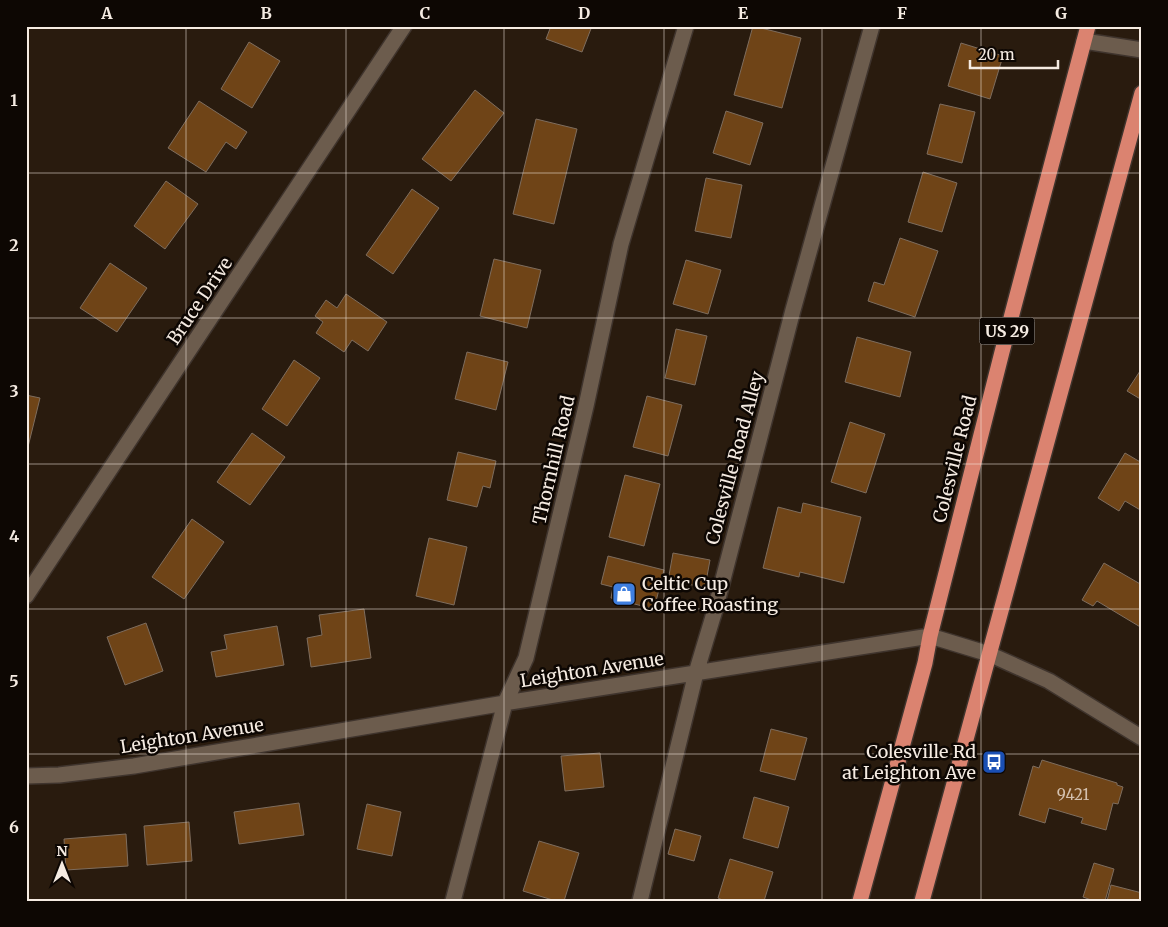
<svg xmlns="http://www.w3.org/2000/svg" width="1168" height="927" font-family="Merriweather,serif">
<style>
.building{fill:#6f4417;stroke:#7e6d5e}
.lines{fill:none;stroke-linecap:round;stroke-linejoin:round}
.minor-casing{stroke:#3f342d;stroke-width:18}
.highway-casing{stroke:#3f342d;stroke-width:18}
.minor{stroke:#6c5c4d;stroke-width:15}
.highway{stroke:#db8370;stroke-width:15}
.grid{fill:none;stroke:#f5ebe2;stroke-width:1;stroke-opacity:0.55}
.labels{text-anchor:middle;stroke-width:5;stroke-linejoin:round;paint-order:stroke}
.number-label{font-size:15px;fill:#d4c1af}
.shield{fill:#0d0703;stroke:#afa79f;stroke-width:1}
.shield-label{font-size:16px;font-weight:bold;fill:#f5ebe2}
.street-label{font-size:18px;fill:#f5ebe2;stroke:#0d0703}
.poi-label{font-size:18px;fill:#f5ebe2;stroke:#0d0703;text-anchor:start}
.neatline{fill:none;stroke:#f5ebe2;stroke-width:2}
.grid-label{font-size:16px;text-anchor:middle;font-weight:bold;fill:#f5ebe2}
</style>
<rect width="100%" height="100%" fill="#291b0e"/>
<path class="building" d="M551,26h41l-10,26 -36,-13z
M753,26l48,12 -19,70 -48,-13z
M249,42l31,19 -28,47 -31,-19z
M961,43l42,13 -13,43 -42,-13z
M475,90l29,23 -53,68 -29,-22z
M199,101l48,31 -11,17 -10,-7 -20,30 -38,-24z
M940,104l35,8 -13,51 -35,-9z
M726,111l37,12 -13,42 -37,-12z
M536,119l41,10 -23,95 -41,-10z
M923,172l34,11 -15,49 -34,-10z
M706,178l36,7 -11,53 -36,-7z
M166,181l32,23 -33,45 -31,-23z
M412,189l27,19 -46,66 -27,-19z
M900,238l38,13 -23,66 -47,-16 6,-19 10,3z
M494,259l47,11 -14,58 -47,-12z
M686,260l35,10 -13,44 -35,-10z
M110,263l37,25 -30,44 -37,-24z
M346,294l41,28 -19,29 -16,-11 -8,12 -28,-19 7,-11 -8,-6 11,-16 11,8z
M676,329l31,7 -12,49 -30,-7z
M857,337l54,15 -11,45 -55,-15z
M467,352l41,10 -12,48 -41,-11z
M294,360l26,18 -33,48 -25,-17z
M1142,368v32l-15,-9z
M26,395l14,3 -14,57z
M647,396l35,9 -14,51 -35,-9z
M850,422l35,12 -19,59 -35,-11z
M252,433l33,24 -35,48 -33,-23z
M458,452l38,9 -6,27 -7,-2 -6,21 -30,-7z
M1125,453l17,10v48l-17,-10 -6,10 -21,-13z
M625,475l35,9 -16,62 -35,-9z
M803,503l58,14 -17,66 -44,-11 -1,5 -36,-9 15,-61 23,6z
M192,519l32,23 -40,57 -32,-22z
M429,538l38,9 -13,58 -38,-9z
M673,553l37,7 -5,27 -37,-6z
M608,556l56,14 -10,39 -43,-11 2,-11 -12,-3z
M1104,563l38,22v43l-45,-27 -4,5 -11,-6z
M364,609l7,49 -60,9 -4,-29 15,-3 -3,-20z
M146,623l17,48 -38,14 -18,-48z
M277,626l7,39 -68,12 -5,-25 16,-3 -3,-14z
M771,729l36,9 -12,42 -35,-9z
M600,753l4,34 -39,4 -4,-35z
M1042,760l75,23v2l6,2 -5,17 -5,-1 -7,27 -25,-7 2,-5 -34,-10 -4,15 -26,-8 14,-49 6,2z
M754,797l35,10 -11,41 -35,-10z
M299,803l5,32 -65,9 -5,-32z
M367,804l34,8 -9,44 -35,-7z
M189,822l3,39 -45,4 -3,-39z
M675,829l26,7 -7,25 -26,-7z
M126,834l2,32 -62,4 -2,-31z
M539,841l40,12 -15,48h-8l-33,-10z
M730,859l43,13 -9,29h-39l-7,-3z
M1094,863l20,6 -9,32h-11l-11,-4z
M1111,885l31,8 -1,8h-34z"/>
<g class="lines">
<g class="minor-casing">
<path id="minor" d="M1084,41l58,9
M26,596l378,-570
M26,776l33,-1 75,-9 371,-63 425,-67 59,18 60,27 93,57
M453,901l52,-198 21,-45 60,-252 35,-162 65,-218
M640,901l56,-228 19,-63 78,-300 79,-284"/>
</g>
<g class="highway-casing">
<path id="highway" d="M860,901l65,-238 5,-27 72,-284 86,-326
M922,901l220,-808"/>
</g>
<use href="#minor" class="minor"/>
<use href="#highway" class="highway"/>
</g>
<path class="grid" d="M186,26v875M346,26v875M504,26v875M664,26v875M822,26v875M981,26v875M26,173h1116M26,318h1116M26,464h1116M26,609h1116M26,754h1116"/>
<defs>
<g id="shop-square" transform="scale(1.25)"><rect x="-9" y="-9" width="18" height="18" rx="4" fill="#3f7fe0" stroke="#0d0703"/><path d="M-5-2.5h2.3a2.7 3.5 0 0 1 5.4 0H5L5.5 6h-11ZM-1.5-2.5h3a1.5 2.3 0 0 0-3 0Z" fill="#fff"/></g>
<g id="bus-square" transform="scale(1.25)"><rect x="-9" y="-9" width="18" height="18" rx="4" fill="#1a4fb4" stroke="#0d0703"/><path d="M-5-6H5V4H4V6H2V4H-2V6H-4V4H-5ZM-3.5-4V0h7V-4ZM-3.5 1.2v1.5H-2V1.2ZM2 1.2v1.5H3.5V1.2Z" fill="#fff"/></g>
</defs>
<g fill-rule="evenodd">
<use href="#shop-square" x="624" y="594"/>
<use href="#bus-square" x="994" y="762"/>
</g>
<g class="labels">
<g class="number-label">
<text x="1073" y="800">9421</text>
</g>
<rect class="shield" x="979.5" y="317.5" width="55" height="27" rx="4"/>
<g class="shield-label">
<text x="1007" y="337">US 29</text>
</g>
<g class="street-label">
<text transform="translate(200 301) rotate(-56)" y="6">Bruce Drive</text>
<text transform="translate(735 458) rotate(-75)" y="6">Colesville Road Alley</text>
<text transform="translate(955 459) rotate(-76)" y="6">Colesville Road</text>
<text transform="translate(554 460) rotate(-77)" y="6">Thornhill Road</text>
<text transform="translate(592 670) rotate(-9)" y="6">Leighton Avenue</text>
<text transform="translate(192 736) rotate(-9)" y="6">Leighton Avenue</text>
</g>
<g class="poi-label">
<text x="642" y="590">Celtic Cup<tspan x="642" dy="21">Coffee Roasting</tspan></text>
<text x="976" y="758" text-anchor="end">Colesville Rd<tspan x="976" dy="21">at Leighton Ave</tspan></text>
</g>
</g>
<rect width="1168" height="927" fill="none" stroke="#0d0703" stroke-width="55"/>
<g transform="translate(62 864)" stroke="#0d0703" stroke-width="4" paint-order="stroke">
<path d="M0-4L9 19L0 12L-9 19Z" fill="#f5ebe2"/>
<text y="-8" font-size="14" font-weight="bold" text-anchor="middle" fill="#f5ebe2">N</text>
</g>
<path d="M970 60v8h88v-8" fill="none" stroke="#f5ebe2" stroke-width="2.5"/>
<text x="978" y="60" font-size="15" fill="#f5ebe2" stroke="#0d0703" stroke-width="4" paint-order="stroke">20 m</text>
<rect x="28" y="28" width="1112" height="872" class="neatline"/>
<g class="grid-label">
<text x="107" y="19">A</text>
<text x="266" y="19">B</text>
<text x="425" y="19">C</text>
<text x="584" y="19">D</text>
<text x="743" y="19">E</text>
<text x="902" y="19">F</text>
<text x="1061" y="19">G</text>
<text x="14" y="106">1</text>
<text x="14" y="251">2</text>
<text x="14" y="397">3</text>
<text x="14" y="542">4</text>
<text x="14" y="687">5</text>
<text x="14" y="833">6</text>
</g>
</svg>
